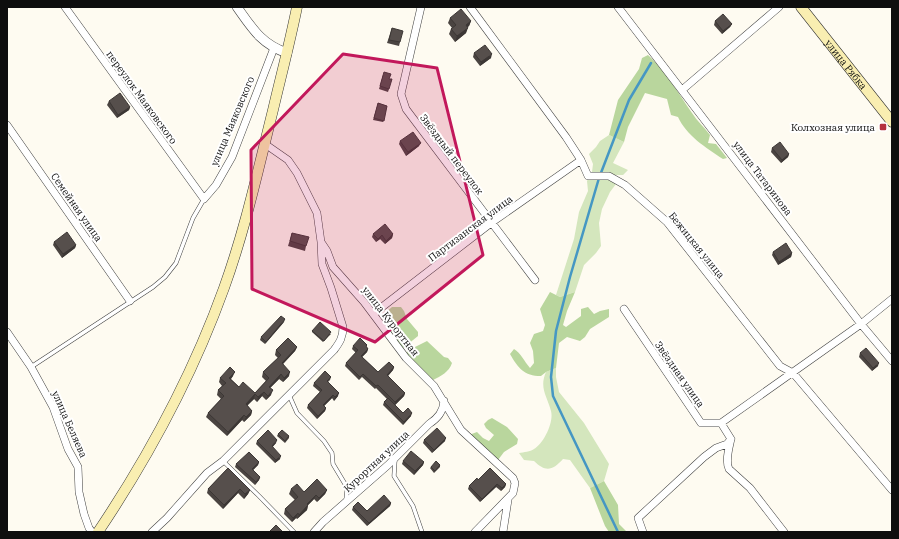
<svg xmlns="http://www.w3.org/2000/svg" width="899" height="539" font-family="'IBM Plex Serif',serif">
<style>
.green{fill:#d4e6bd}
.forest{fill:#b9d69d}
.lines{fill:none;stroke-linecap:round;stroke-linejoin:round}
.stream{stroke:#4597c3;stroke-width:2.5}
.service-casing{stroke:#414141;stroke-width:4.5}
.minor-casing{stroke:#414141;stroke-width:8}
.tertiary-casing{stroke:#414141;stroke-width:10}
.secondary-casing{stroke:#303030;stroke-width:11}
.service{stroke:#fff;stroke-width:3.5}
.minor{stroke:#fff;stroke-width:7}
.tertiary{stroke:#fff;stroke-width:9}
.secondary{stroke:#f9eeb1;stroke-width:10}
.wall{fill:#4a4441}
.shaded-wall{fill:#3c3735}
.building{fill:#564f4c;stroke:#3c3735}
.marked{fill:#c2185b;fill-opacity:0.2;stroke:#c2185b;stroke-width:3;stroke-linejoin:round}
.poi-dot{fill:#b5303d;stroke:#fff;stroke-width:1.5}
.labels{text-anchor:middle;stroke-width:4;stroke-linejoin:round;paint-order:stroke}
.street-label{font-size:10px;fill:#0e0e0e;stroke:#fff}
.poi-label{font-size:10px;fill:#0e0e0e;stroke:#fff;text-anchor:end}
</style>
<rect width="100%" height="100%" fill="#fefbf1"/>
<path class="green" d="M609,135l15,7 -11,21 15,7 -5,5h-9l2,9 -6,8 -8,17 -3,14 2,23 -5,7 -12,12 -9,27 -15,5 -4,-2 18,-56 5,-27 9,-21 -1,-10 5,-9 1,-8 -4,-10 7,-7 4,-6z
M556,368v9l3,15 25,31 25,41 -5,17 -14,7 -20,-28 -7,-1c-10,11 -17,14 -29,2l-10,-1 -5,-7c5,-1 11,-1 15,-4 10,-6 20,-27 17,-38 -4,-15 -12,-23 -5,-39z"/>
<path class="forest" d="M648,55c18,16 30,38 44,58 5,8 12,14 18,22l-2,8 8,1 11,14 -4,1c-17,-11 -37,-24 -45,-42l-7,-2 -4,-16 -22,-6 -17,34 -4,15 -15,-7 9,-35 21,-31 3,-11z
M550,292l10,5 15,-5 -8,19 -4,14 3,2 15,-11v-7l7,-2 6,7 6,-3 9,-2v8l-19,12 -5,8 -5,4 -13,-4 -8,6 -3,25 -10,4 -5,4c-17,0 -23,-8 -31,-22l4,-5c7,4 10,12 16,19l4,-5 -1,-12 -3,-8 4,-9 9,-3 2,-6 -5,-16z
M392,307h9l3,4 3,8 11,13v4l-16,13 -23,-31z
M427,341l17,16 4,1 4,5c-3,9 -11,13 -19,17l-27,-19 1,-10z
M492,418l15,9 11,12 -1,5 -13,8 -6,8 -29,-25 8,-3 6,6 6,3 5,-6 -8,-7 -2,-4 4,-4z
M604,481l14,24 1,19 8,8h-18l-4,-6 -15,-38z"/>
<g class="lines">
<path class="stream" d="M618,532l-65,-136 -2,-19 5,-46 14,-54 29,-99 30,-78 22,-37"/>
<g class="service-casing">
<path id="service" d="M31,367l122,-80 12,-10 11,-14 17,-45 11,-19
M289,395l8,18 27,28 8,12 1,11 12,20 2,6 -1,10
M395,460l-1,16 19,30 9,26
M223,461l36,35 35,36"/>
</g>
<g class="minor-casing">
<path id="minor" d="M65,7l139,192 12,-14 16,-28 42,-109
M421,7l-20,87 5,15 129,171
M470,7l96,130 15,23 7,16h21l16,9 42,37 113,144 13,7 99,117
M618,7l243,317 31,37
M682,90l97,-83
M7,125l123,176
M265,144l23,16 9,13 20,40 4,29 6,9 6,16 31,35 42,56 28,28 27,44 52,48 2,5 -2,10 -38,39
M624,309l77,114h20l10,16c-2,9 -6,22 -2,30l21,19 34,44
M373,314l118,-91 90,-63
M7,332l24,35 22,40 15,42 10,18 1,25 5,22 5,14 3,4
M721,423l140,-99 31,-25
M152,532l15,-14 40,-45 16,-12 111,-111c6,-8 9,-13 9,-23l-12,-39 -9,-24 -1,-22
M314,532l9,-10 65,-57 41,-41c9,-6 14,-12 15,-23
M503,532l5,-32
M643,532l-5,-14 66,-61 12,-9 11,-4 4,-5"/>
</g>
<g class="tertiary-casing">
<path id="tertiary" d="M237,7c15,21 24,37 50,46"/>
</g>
<g class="secondary-casing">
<g id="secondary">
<path id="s1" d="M801,7l91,115"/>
<path d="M98,532c51,-76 95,-158 126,-244 21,-58 34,-118 49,-178 8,-34 17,-68 24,-103"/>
</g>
</g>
<use href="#service" class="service"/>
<use href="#minor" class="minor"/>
<use href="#tertiary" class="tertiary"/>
<use href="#secondary" class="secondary"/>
</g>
<path class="wall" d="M450,18l21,3 -2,5 -2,1 -1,6 -11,9 -6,-8 2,-5 1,-1 -4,-5z
M715,21l17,3 -2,3 -8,7 -8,-9z
M392,28l8,14 -1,4 -12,-3z
M474,53l17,5 -11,8 -7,-9z
M383,75l6,4v10l-1,3 -9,-3z
M109,101l21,6 -1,3 -12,8 -10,-13z
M378,103l9,3 -4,16 -10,-2z
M400,141l19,5 -13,10 -7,-12z
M772,148l17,6 -1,3 -7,6 -10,-11z
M292,233l14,13 -1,5 -17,-5z
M373,234h20l-1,4 -7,6 -5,-5 -4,3 -4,-5z
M54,242l22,3 -1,3 -13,10 -9,-13z
M773,252l19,1 -1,4 -13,8 -6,-10z
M284,322l-19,22 -5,-4 1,-3z
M312,331l19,3 -8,8 -11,-10z
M353,346l13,1 2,2 -1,3 -5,5 16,15 16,-5 -1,3 -5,6 17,17 -1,3 -9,9 8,8 8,3 -8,9 -20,-20 1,-3 3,-3 -11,-11 -1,1 -13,-12 -3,3 -14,-14 1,-3 10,-10 -4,-4z
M297,347l-2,4 -12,13 6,12 -6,6 -4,-3 -9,9 1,7 -5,5 -4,-4 -5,6 -3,-3 -7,6 5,6 -1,4 -7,7 -2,-2 -15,16 -21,-19 2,-4 13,-14 -4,-4 1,-5 4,-4 -3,-4 1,-4 13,-2 -2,3 8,8 16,6 11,-12 -4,-4 1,-5 15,-14 -3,-3 1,-5z
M860,353l18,13 -6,5 -13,-14z
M331,377l-1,3 -2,2 10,14 -4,5 -2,-3 -8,8 2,2 -1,3 -8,8 -10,-11 1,-3 12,-13 -7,-6 1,-3z
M278,434l11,2v2l-4,5 -8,-7z
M424,440l21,1 -13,12 -9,-10z
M257,441l19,2 -4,4 8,12 -5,4 -19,-19z
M403,461l21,1 -1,3 -9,10 -12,-11z
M259,462l-1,3 -5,5 7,7 -1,3 -4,5 -20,-18 1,-3z
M440,465v2l-6,6 -4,-5 1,-1z
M228,468l22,22 -2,4 -4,5 -6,-6 -15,16 -16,-16 1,-4z
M478,480l28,4 -1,3 -4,4 -5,-4 -16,15 -12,-13 1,-3z
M291,489l13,3 23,-2 -2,4 -8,8 -3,-3 -6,6 -1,5 -10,9 -1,-1 -4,4 -8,-8 1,-5 10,-9 -6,-6z
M391,503l-1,3 -23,20 -15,-16 1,-3 14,4z"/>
<path class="shaded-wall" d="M471,21l-2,5 -5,4 2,-5z
M732,24l-2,3 -8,7 1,-3z
M468,28l-2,5 -11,9 2,-6z
M492,54l-1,4 -11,8 1,-4z
M130,107l-1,3 -12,8 1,-3z
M421,143l-2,3 -13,10 2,-4z
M789,154l-1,3 -7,6 1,-3z
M393,234l-1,4 -7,6 1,-3z
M382,235l-2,4 -4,3 2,-3z
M76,245l-1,3 -13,10 1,-4z
M792,253l-1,4 -13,8 1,-3z
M285,319l-1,3 -19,22 1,-2z
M297,347l-2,4 -15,16 2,-4z
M368,349l-1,3 -7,7 1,-3z
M879,363l-1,3 -6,5 1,-3z
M394,367l-1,3 -7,8 1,-3z
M235,372l-2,4 -5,6 1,-4z
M290,372l-1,4 -6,6 1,-4z
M281,374l-2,5 -12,12 2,-4z
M273,390l-2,5 -5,5 2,-4z
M264,392l-2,4 -5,6 1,-5z
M339,393l-1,3 -4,5 1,-4z
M405,393l-1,3 -10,10 1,-4z
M255,394l-1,5 -10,10 2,-5z
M333,395l-1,3 -10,10 1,-3z
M326,408l-1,3 -8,8 1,-3z
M252,411l-1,4 -7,7 2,-5z
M412,413l-1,3 -8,9 1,-3z
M244,415l-2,5 -15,16 1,-4z
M446,438l-1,3 -13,12 2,-3z
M277,440l-1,3 -5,6 1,-3z
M281,456l-1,3 -5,4 1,-3z
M259,462l-1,3 -7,7 1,-3z
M424,462l-1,3 -9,10 1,-4z
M260,477l-1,3 -4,5 1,-3z
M497,484l-1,3 -16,15 2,-3z
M506,484l-1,3 -4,4 1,-3z
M240,489l-2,4 -15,16 1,-4z
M250,490l-2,4 -4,5 1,-5z
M327,490l-2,4 -8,8 2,-4z
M316,495l-2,4 -9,9 2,-4z
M391,503l-1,3 -23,20 2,-3z
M308,505l-1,5 -10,9 2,-4z
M298,513l-2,5 -4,4 1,-4z"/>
<path class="building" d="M461,9l10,12 -5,4 2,3 -11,8 -6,-7 5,-4 -6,-7z
M723,14l9,10 -9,7 -8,-10z
M392,28l11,3 -3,11 -11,-2z
M485,45l7,9 -11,8 -7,-9z
M384,72l7,2 -2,5h3l-3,10 -9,-3z
M120,93l10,14 -12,8 -9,-14z
M378,103l9,3 -3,15 -10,-3z
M413,132l8,11 -13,9 -8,-11z
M780,142l9,12 -7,6 -10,-12z
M385,224l8,10 -7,7 -4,-6 -4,4 -5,-5z
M67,232l9,13 -13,9 -9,-12z
M292,233l17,4 -3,9 -16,-5z
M786,243l6,10 -13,9 -6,-10z
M281,316l4,3 -19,23 -5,-5z
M320,322l11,10 -7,9 -12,-10z
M288,338l9,9 -15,16 8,9 -6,6 -3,-4 -12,13 4,3 -5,6 -4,-4 -6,5 -3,-3 -9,10 6,7 -6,6 -2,-2 -16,17 -20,-19 16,-17 -6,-6 8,-7 -6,-5 10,-11 5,5 -6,6 10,9 4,-5 12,11 14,-15 -6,-6 18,-17 -5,-5z
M360,338l7,7 -1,1 2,3 -7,7 17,16 11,-10 5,5 -7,8 18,18 -10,9 -17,-17 -2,1 -13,-12 -3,3 -14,-14 12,-13 -5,-4z
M866,348l13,15 -6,5 -13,-15z
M325,371l6,6 -4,4 12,12 -4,4 -2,-2 -10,10 3,3 -8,8 -10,-11 14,-15 -8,-7z
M388,398l15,15 5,-5 4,5 -8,9 -20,-20z
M437,428l9,10 -12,12 -10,-10z
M268,430l9,10 -5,6 9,10 -5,4 -19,-19z
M282,430l7,6 -4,5 -7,-7z
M411,451l13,11 -9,9 -12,-10z
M249,452l10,10 -7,7 8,8 -4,5 -20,-18z
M436,461l4,4 -5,6 -4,-4z
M228,468l22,22 -5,4 -5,-5 -16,16 -16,-16z
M490,468l16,16 -4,4 -5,-4 -15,15 -13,-13 8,-8 1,2z
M317,479l10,11 -8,8 -3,-3 -9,9 1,1 -9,10 -1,-2 -5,5 -8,-9 13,-12 -7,-8 6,-5 7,8z
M384,495l7,8 -22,20 -16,-16 5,-5 9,9z
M276,525l7,7h-14z"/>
<path class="marked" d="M343,54l94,14 46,187 -108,87 -123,-53 -1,-139z"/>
<rect class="poi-dot" x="879" y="123" width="8" height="8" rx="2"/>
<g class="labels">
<g class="street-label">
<text dy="4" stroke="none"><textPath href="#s1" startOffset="73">улица Рябка</textPath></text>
<text transform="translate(142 97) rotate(54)" y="4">переулок Маяковского</text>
<text transform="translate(232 121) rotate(-67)" y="4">улица Маяковского</text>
<text transform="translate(452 154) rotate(53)" y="4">Звёздный переулок</text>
<text transform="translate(763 178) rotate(53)" y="4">улица Татаринова</text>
<text transform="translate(77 207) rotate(55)" y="4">Семейная улица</text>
<text transform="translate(470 228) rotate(-37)" y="4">Партизанская улица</text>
<text transform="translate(697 245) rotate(51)" y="4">Бежицкая улица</text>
<text transform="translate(391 321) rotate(52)" y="4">улица Курортная</text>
<text transform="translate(680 374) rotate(55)" y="4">Звёздная улица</text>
<text transform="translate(70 424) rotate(66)" y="4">улица Беляева</text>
<text transform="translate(376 461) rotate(-43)" y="4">Курортная улица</text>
</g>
<g class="poi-label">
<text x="875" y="131">Колхозная улица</text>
</g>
</g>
<rect width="899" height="539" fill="none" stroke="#0e0e0e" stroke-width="16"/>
</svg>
